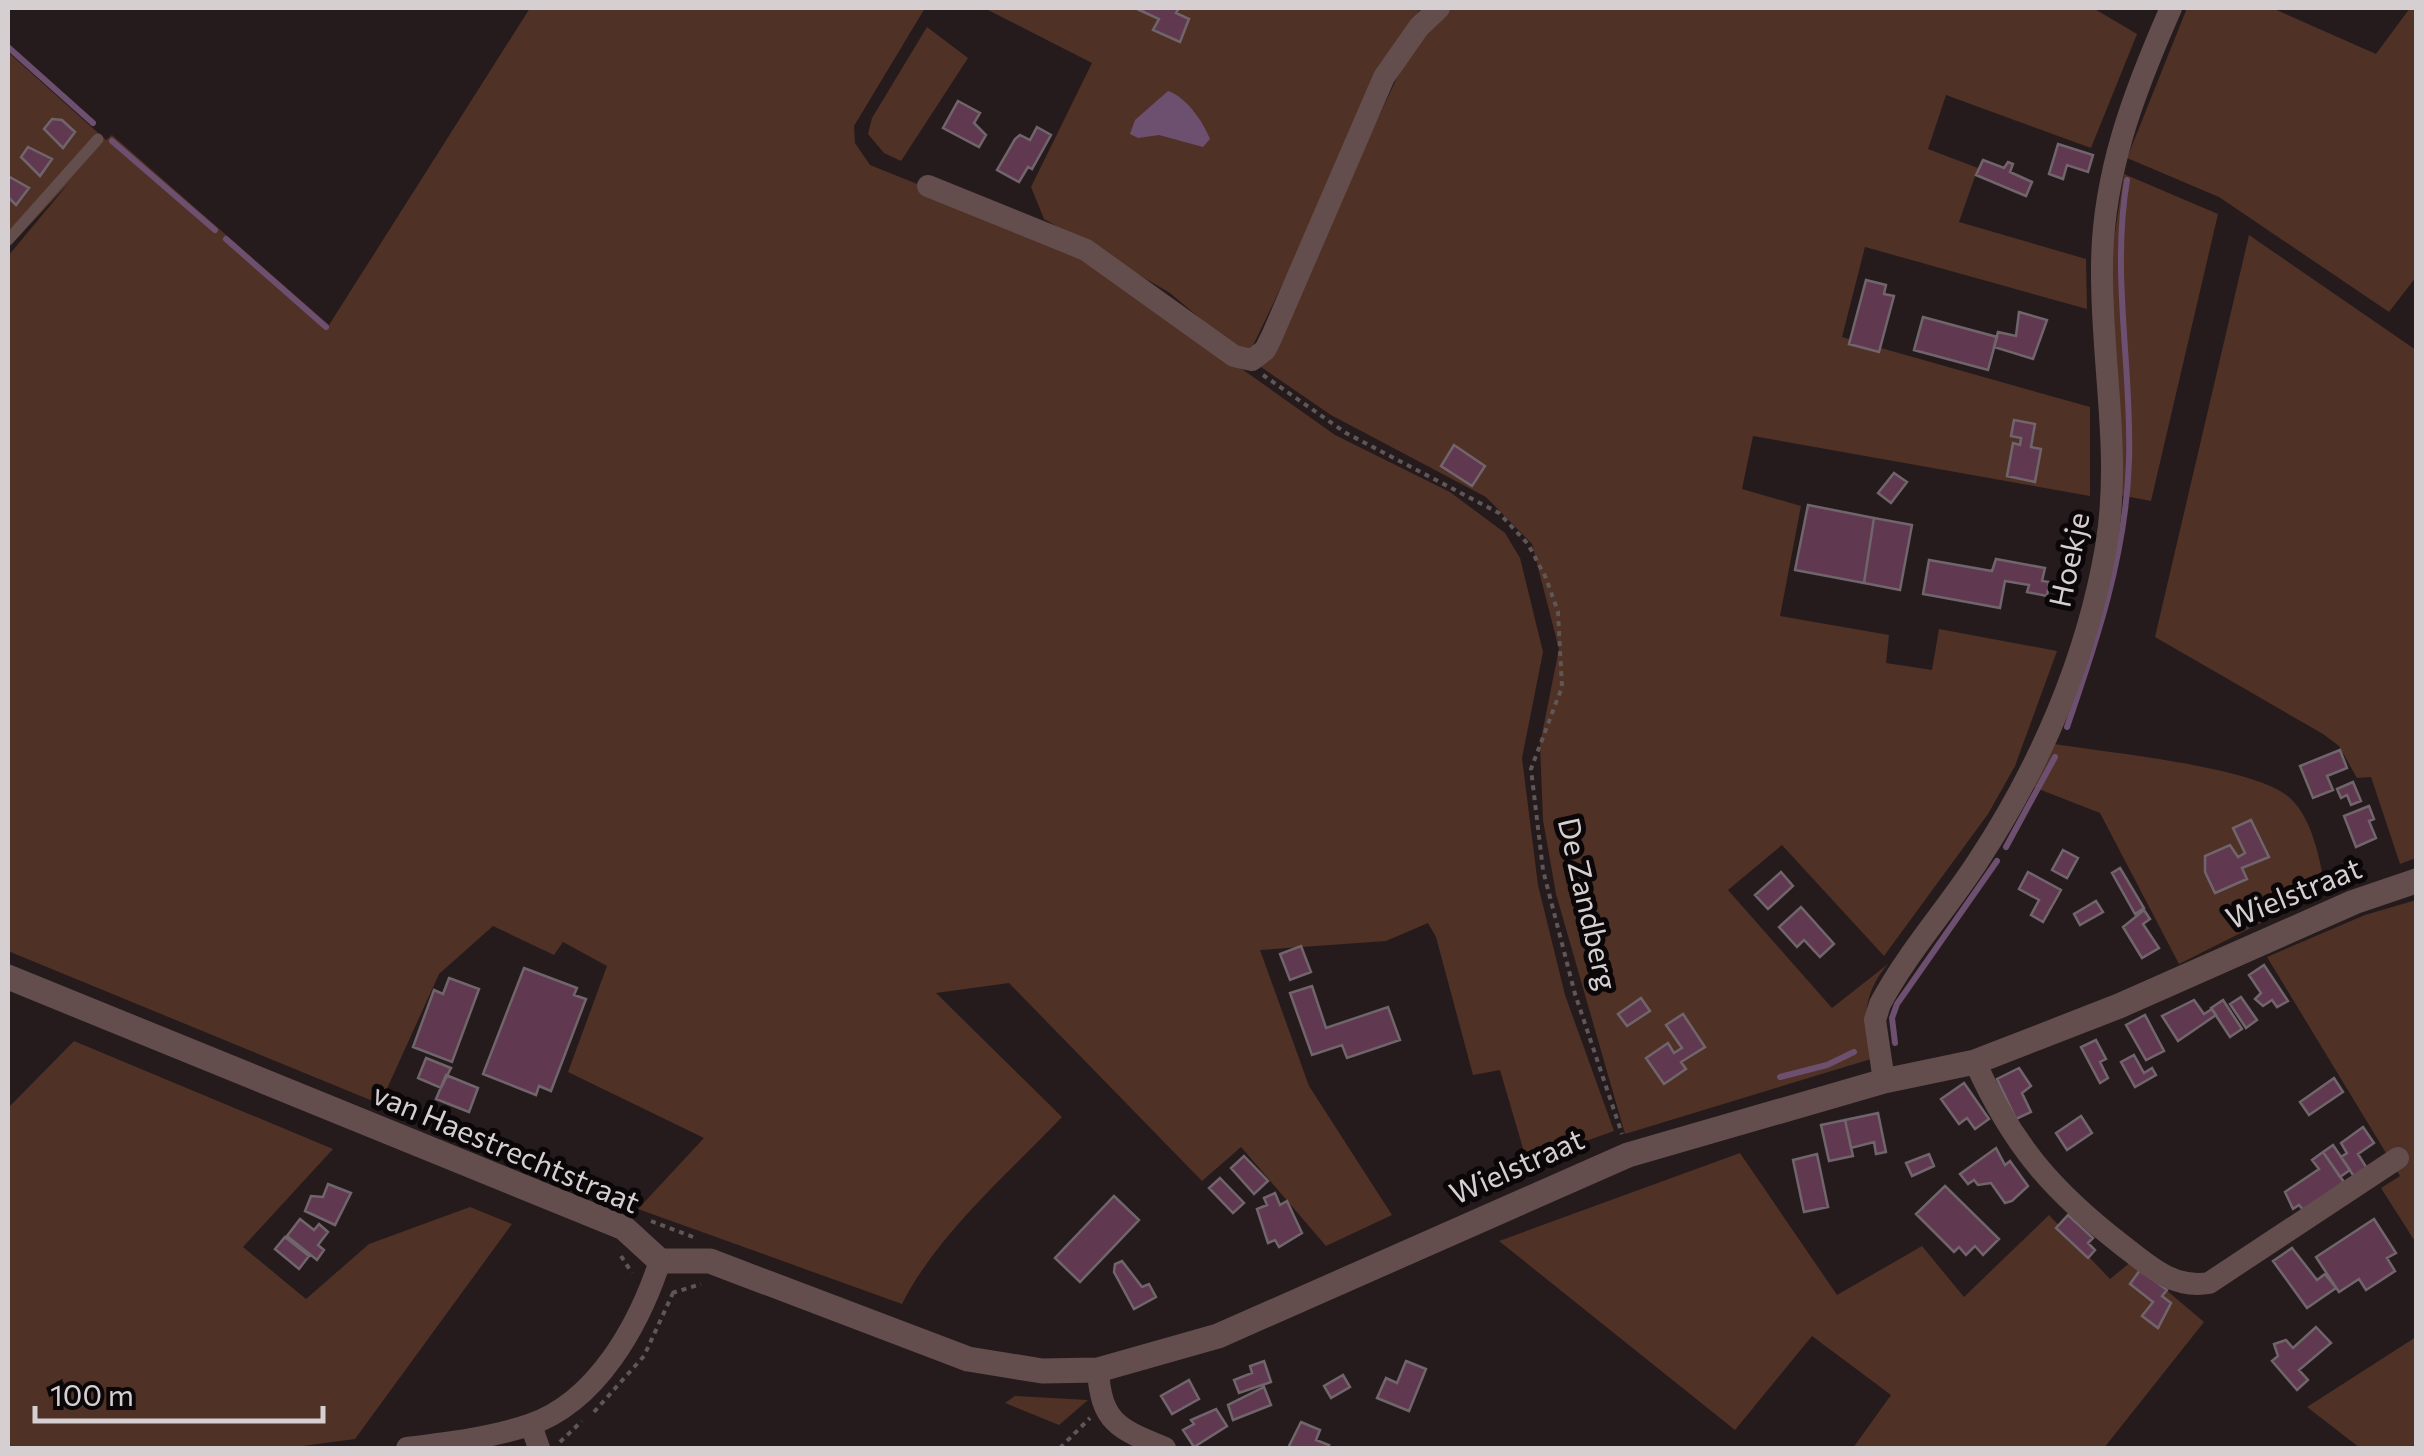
<svg xmlns="http://www.w3.org/2000/svg" width="2424" height="1456" font-family="Commissioner,sans-serif">
<style>
.green{fill:#503125}
.water{fill:#6d4f70}
.lines{fill:none;stroke-linecap:round;stroke-linejoin:round}
.stream{stroke:#6d4f70;stroke-width:6}
.building{fill:#603951;stroke:#70656b;stroke-width:2.5}
.path{stroke:#5f5658;stroke-width:4;stroke-dasharray:5 5;stroke-linecap:butt}
.service{stroke:#634e4d;stroke-width:11}
.minor{stroke:#634e4d;stroke-width:22}
.tertiary{stroke:#634e4d;stroke-width:25}
.labels{text-anchor:middle;stroke-width:10;stroke-linejoin:round;paint-order:stroke}
.street-label{font-size:30px;fill:#d6cfd1;stroke:#0b0708}
</style>
<rect width="100%" height="100%" fill="#251b1d"/>
<path class="green" d="M530,8h395l-71,118 1,17 15,22 194,78 271,192 115,57 55,41 15,25 23,94 -21,106 16,127 27,110 49,136 -87,31 -27,-92 -27,5 -37,-138 -8,-14 -42,18 -126,9 49,136 83,129 -66,31 -85,-99 -39,34 -193,-198 -73,10 126,124c-54,57 -124,116 -160,187l-264,-95 66,-71 -136,-66 39,-106 -44,-24 -9,13 -61,-29 -54,48 -59,130 -372,-153v-695l61,-73 -61,65v-196l98,88 6,-5 217,190z
M984,8h437l-19,28 -155,322 -77,-65 -126,-74 -13,-32 61,-124z
M1443,8h650l44,26 -46,114 -145,-53 -18,54 50,19 -19,54 127,37 1,50 -222,-62 -23,90 248,70v89l-337,-60 -11,53 59,17 -21,110 109,19 -3,28 46,7 7,-41 118,22 -42,115 -27,48 -104,142 -102,-111 -54,45 104,118 56,-44c-27,32 -23,55 -17,95l-246,75 -69,-240 -13,-74 -3,-76 19,-95 -27,-105 -46,-47 -155,-82 -70,-48 150,-319z
M2187,8h85l104,46 34,-46h6v269l-27,35 -170,-115 -92,-39z
M927,27l41,31 -67,103 -17,-8 -16,-19 4,-16z
M2124,174l94,40 -67,287 -31,-6 -10,-230z
M2249,235l167,115v508l-16,6 -29,-87 -14,1 -18,-32 -16,-12 -168,-97z
M2049,743c51,9 207,23 241,55 24,23 29,61 36,92l-147,74 -79,-151 -72,-28z
M2416,900v343l-35,-55 19,-12 -133,-219 98,-42z
M74,1041l259,108 -90,98 63,52 63,-55 101,-37 42,17 -157,215 -67,9h-280v-340z
M1740,1153l97,142 85,-49 42,51 85,-82 61,64 22,-18 72,61 -100,126h-251l38,-53 -79,-59 -77,94 -236,-189z
M2416,1337v111h-56l-53,-41z
M1015,1396l73,4 -29,25 -54,-22z"/>
<path class="water" d="M1168,91c18,6 35,30 42,48l-7,8 -44,-12 -21,3 -8,-4 5,-14z"/>
<g class="lines">
<path class="stream" d="M8,47l85,76
M112,141l103,89
M226,239l100,88
M2067,727c30,-87 59,-173 62,-266 3,-95 -18,-186 -2,-281
M2006,847l49,-90
M1895,1043l-3,-25 5,-14 100,-143
M1780,1077l47,-12 27,-13"/>
</g>
<path class="building" d="M1135,8h44l-3,5 13,6 -9,23 -27,-12 6,-11z
M958,101l22,12 -6,10 12,12 -7,12 -36,-19z
M52,119l10,1 13,12 -12,16 -19,-19z
M1037,127l14,8 -19,34 -4,-2 -9,15 -22,-12 18,-31 5,-4 10,5z
M2058,144l35,11 -5,17 -21,-7 -4,14 -14,-5z
M28,147l24,12 -12,17 -19,-19z
M1983,160l21,8 4,-6 5,2 -3,8 22,10 -6,14 -50,-21z
M8,176l21,12 -13,17 -8,-8z
M1866,280l20,5 -2,9 10,2 -15,56 -30,-8z
M2019,312l28,8 -14,39 -39,-12 4,-15 18,4z
M1923,317l74,20 -9,33 -74,-20z
M2014,420l21,4 -4,23 10,2 -6,33 -28,-6 6,-33 7,2 1,-7 -10,-2z
M1454,445l31,21 -13,20 -31,-20z
M1894,473l13,9 -16,21 -13,-10z
M1808,505l66,13 -10,65 -69,-13z
M1874,518l38,7 -12,65 -36,-7z
M1996,559l49,9 -3,13 7,1 -2,14 -20,-4 2,-7 -24,-4 -5,27 -77,-14 6,-34 63,11z
M2340,750l7,18 -20,8 6,14 -20,8 -13,-32z
M2353,782l8,19 -10,4 -4,-10 -6,3 -4,-9z
M2369,806l5,13 -5,2 7,17 -20,9 -12,-31z
M2251,820l18,37 -27,11 5,11 -32,14 -10,-21v-16l25,-11 8,12 7,-4 -12,-25z
M2063,850l15,8 -11,20 -15,-8z
M2120,868l24,40 -9,6 -23,-41z
M1781,872l12,14 -25,23 -13,-14z
M2028,872l33,18 -18,32 -12,-7 8,-15 -20,-11z
M2096,901l7,11 -23,13 -6,-11z
M1801,907l33,37 -14,13 -16,-17 -7,7 -18,-20z
M2144,910l6,9 -7,5 16,24 -17,10 -19,-31z
M1301,946l10,26 -21,8 -10,-26z
M2264,965l24,36 -11,6 -5,-7 -9,6 -8,-7 6,-6 -12,-18z
M524,968l53,20 -3,7 12,4 -35,92 -12,-5 -3,9 -53,-21z
M449,978l30,11 -27,73 -39,-15 21,-57 9,4z
M1312,986l14,42 62,-21 12,33 -53,18 -5,-13 -30,10 -22,-62z
M2241,997l16,23 -11,8 -16,-24z
M1641,998l9,13 -23,15 -9,-12z
M2194,1000l10,14 8,-5 4,6 -38,26 -16,-25z
M2223,1000l19,29 -12,8 -19,-29z
M1683,1014l22,33 -24,15 5,7 -22,15 -18,-26 22,-15 6,10 8,-5 -16,-23z
M2145,1015l19,36 -18,9 -20,-35z
M2096,1040l10,19 -6,3 8,16 -8,5 -19,-36z
M2134,1055l10,18 8,-5 4,7 -21,12 -14,-25z
M426,1058l25,10 -10,20 -23,-10z
M2019,1068l12,18 -9,7 9,19 -15,7 -19,-40z
M446,1075l32,13 -9,24 -33,-13z
M2334,1078l9,14 -34,23 -9,-13z
M1964,1083l25,36 -14,10 -8,-11 -8,6 -18,-25z
M1878,1113l8,39 -10,2 -2,-12 -23,6 -6,-28z
M2081,1116l11,17 -25,17 -11,-17z
M1845,1120l8,36 -24,5 -8,-36z
M2363,1127l11,16 -16,11 10,16 -13,8 -14,-21 6,-4 -6,-10z
M2333,1145l17,25 -10,7 -17,-25z
M1996,1148l9,17 5,-4 18,25 -16,15 -7,2 -14,-20 -13,2 -4,-5 -6,4 -8,-10z
M2323,1152l21,30 -40,29 -5,-6 -6,4 -8,-17 34,-23 -7,-9z
M1817,1154l11,53 -24,5 -11,-52z
M1929,1154l5,12 -22,10 -6,-13z
M1244,1156l24,25 -14,13 -23,-26z
M1220,1178l24,25 -11,10 -24,-25z
M328,1184l23,9 -16,32 -30,-14 6,-15 12,1z
M1945,1186l54,53 -16,16 -8,-9 -9,9 -7,-8 -5,5 -38,-38z
M1275,1193l5,12 7,-4 15,32 -23,14 -4,-7 -7,3 -11,-34 10,-4 -3,-7z
M1114,1196l25,24 -59,62 -25,-24z
M2068,1215l25,23 -5,5 7,7 -7,8 -32,-30z
M300,1219l14,11 5,-6 9,8 -10,13 6,5 -7,10 -30,-24z
M2374,1219l22,34 -9,5 8,13 -29,19 -7,-11 -20,13 -23,-35z
M285,1237l24,19 -10,13 -24,-20z
M2292,1248l25,32 8,-6 11,14 -29,20 -34,-47z
M1122,1261l20,26 7,-3 7,13 -22,12 -20,-37 1,-8z
M2140,1270l27,20 -5,6 9,7 -13,25 -16,-12 11,-14 -23,-18z
M2316,1327l15,16 -32,27 9,10 -11,10 -25,-29 6,-5 -4,-12 12,-4 7,8z
M1264,1361l7,21 -32,11 -5,-13 18,-7 -2,-7z
M1406,1361l20,8 -17,42 -32,-13 9,-20 11,5z
M1343,1375l7,12 -19,11 -7,-12z
M1189,1380l10,19 -27,15 -11,-18z
M1264,1387l7,18 -38,15 -5,-15z
M1216,1409l11,17 -33,21 -11,-17 11,-6 -3,-4z
M1301,1422l19,8 -4,10 13,5 -2,3h-39z"/>
<g class="lines">
<path class="path" d="M1263,375l83,58 153,80 29,31 18,34 12,34 4,75 -31,82 12,101 32,124 47,140
M651,1221l42,16
M621,1256l11,17
M672,1293l29,-9
M594,1412l50,-56 29,-63
M560,1442l22,-21
M1060,1448l30,-30"/>
<path class="service" d="M8,240l90,-101"/>
<path class="minor" d="M928,186l158,64 148,106 18,4 13,-10 7,-14 112,-259 35,-50 20,-19
M1975,1062c37,82 76,128 147,183 27,21 51,44 87,38l189,-125
M1884,1081l-9,-61 5,-16c27,-51 67,-95 98,-143 62,-94 109,-203 128,-314 16,-93 -5,-185 -4,-279 0,-93 32,-176 69,-260
M1098,1370c3,53 21,59 67,78
M531,1425l8,23
M407,1448c41,-5 83,-10 122,-23 68,-23 110,-100 131,-164"/>
<path class="tertiary" d="M8,977l616,251 36,33h50l258,98 74,12 56,-1 120,-34 410,-181 256,-74 91,-19 144,-56 235,-104 62,-21"/>
</g>
<g class="labels">
<g class="street-label">
<text transform="translate(2070 560) rotate(-78)" y="10">Hoekje</text>
<text transform="translate(2294 894) rotate(-22)" y="10">Wielstraat</text>
<text transform="translate(1587 904) rotate(77)" y="10">De Zandberg</text>
<text transform="translate(506 1149) rotate(23)" y="10">van Haestrechtstraat</text>
<text transform="translate(1517 1167) rotate(-24)" y="10">Wielstraat</text>
</g>
</g>
<rect width="2424" height="1456" fill="none" stroke="#d6cfd1" stroke-width="20"/>
<path d="M35 1406v15h288v-15" fill="none" stroke="#d6cfd1" stroke-width="5"/>
<text x="50" y="1406" font-size="30" fill="#d6cfd1" stroke="#0b0708" stroke-width="8" paint-order="stroke">100 m</text>
</svg>
